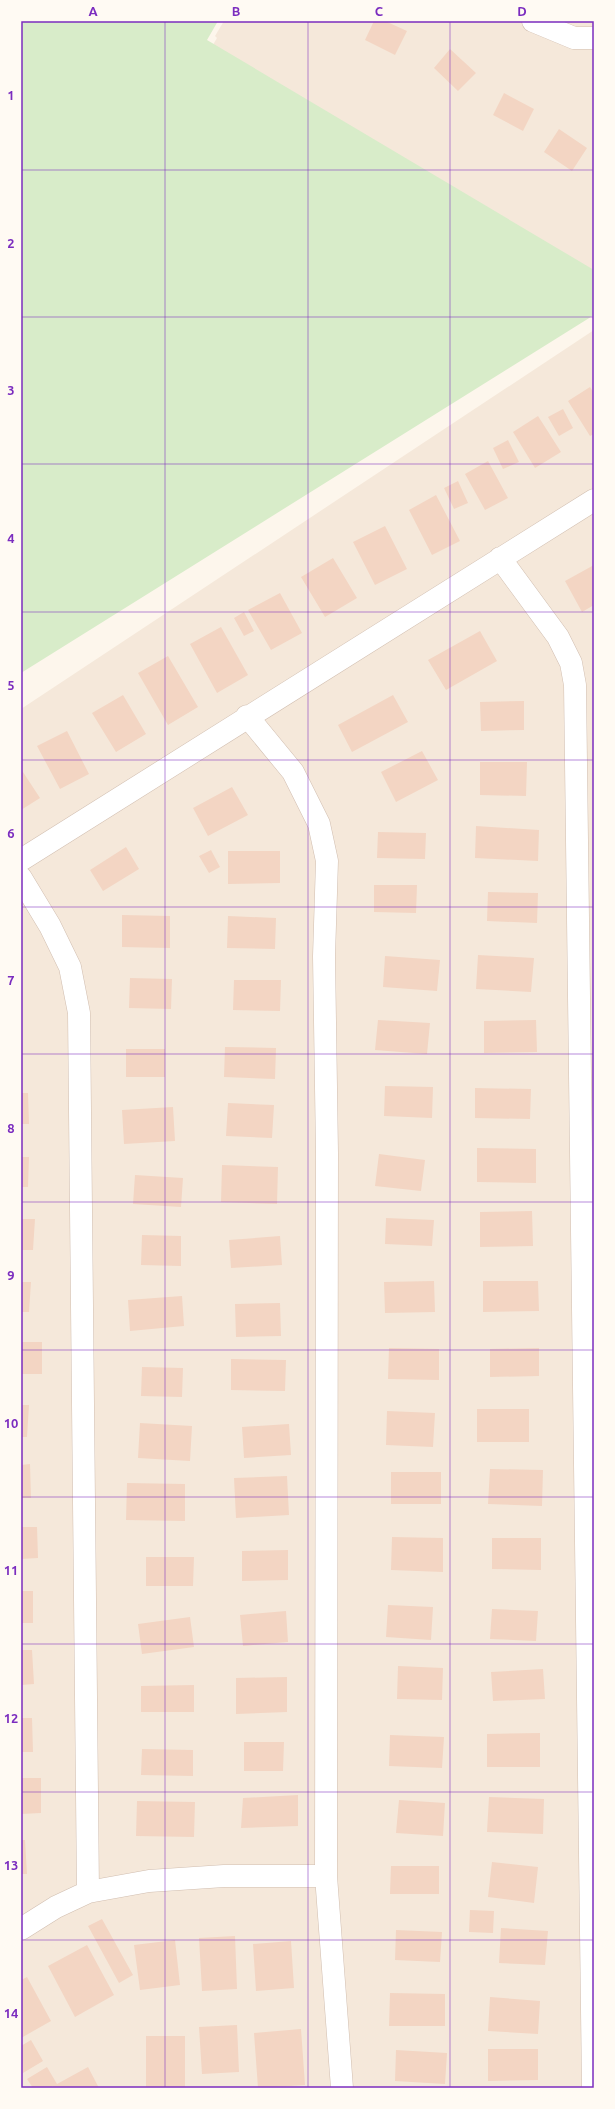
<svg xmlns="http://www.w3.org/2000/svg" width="615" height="2109" font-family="Ubuntu,sans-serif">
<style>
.residential{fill:#f5e8da}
.green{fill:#d8ecc9}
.building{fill:#f3d5c3}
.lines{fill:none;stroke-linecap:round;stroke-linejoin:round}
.minor-casing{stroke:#d1beb0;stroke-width:23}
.minor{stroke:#fff;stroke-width:22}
.grid{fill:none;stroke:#7b2cbf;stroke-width:1;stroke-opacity:0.55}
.neatline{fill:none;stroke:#7b2cbf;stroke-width:1.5}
.grid-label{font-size:13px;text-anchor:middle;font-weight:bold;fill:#7b2cbf}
</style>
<rect width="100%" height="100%" fill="#fdf6ec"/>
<path class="residential" d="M224,21h370v252l-403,-191 26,-44 -2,-2z
M594,330v1758h-573v-1379z"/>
<path class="green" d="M21,21h197l-11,19 387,230v45l-573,358z"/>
<path class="building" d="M374,21h11l22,10 -12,24 -30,-15z
M450,49l26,24 -18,18 -24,-23z
M504,93l30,16 -11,22 -30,-16z
M559,129l28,19 -15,23 -28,-19z
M590,387l4,6v41l-4,2 -22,-35z
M563,409l10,19 -14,8 -11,-19z
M538,416l23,36 -26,16 -22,-36z
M508,440l11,22 -16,7 -10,-21z
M488,461l20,37 -23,12 -20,-36z
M458,481l10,22 -14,6 -10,-21z
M436,495l24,46 -28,14 -23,-45z
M385,526l22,43 -32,16 -22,-43z
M333,558l24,40 -32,19 -24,-40z
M594,565v40l-12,7 -17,-31z
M280,593l22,40 -31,17 -23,-40z
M244,612l10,19 -10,5 -10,-18z
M221,627l27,48 -31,18 -27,-49z
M480,631l17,30 -51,29 -18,-30z
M168,656l30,51 -30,18 -30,-52z
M123,695l23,39 -30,18 -24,-39z
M393,695l15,27 -56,30 -14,-27z
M524,701v29l-43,1 -1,-29z
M67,731l22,43 -29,15 -23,-43z
M422,751l16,29 -42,22 -15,-30z
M480,762h47l-1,34 -46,-1z
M21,769l19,29 -19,12z
M232,787l16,28 -40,21 -15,-28z
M476,826l63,4 -1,31 -63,-3z
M378,832l48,1 -1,26 -48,-1z
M126,847l13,22 -36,22 -13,-21z
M211,850l9,17 -11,6 -10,-17z
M228,851h52v32l-52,1z
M374,885h43l-1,28 -42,-1z
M488,892l50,1 -1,30 -50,-2z
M122,915l48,1v32l-48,-1z
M228,916l48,2 -1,31 -48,-1z
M478,955l56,3 -3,34 -55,-3z
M385,956l55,4 -3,31 -54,-4z
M130,978l42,1 -1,30 -42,-1z
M234,980h47l-1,31 -47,-1z
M378,1020l52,3 -3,31 -52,-4z
M536,1020l1,32 -53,1v-32z
M225,1047l51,1 -1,31 -51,-2z
M126,1049h39v28h-39z
M385,1086l48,1 -1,31 -48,-2z
M475,1088l56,1 -1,30 -55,-1z
M21,1093h7l1,31h-8z
M228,1103l46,2 -2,33 -46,-2z
M173,1107l2,34 -51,3 -2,-34z
M477,1148l59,1v34l-59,-1z
M379,1154l46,6 -4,31 -46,-5z
M21,1157h8l-1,30h-7z
M222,1165l56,2 -1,37 -56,-2z
M135,1175l48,3 -2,29 -48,-3z
M532,1211l1,35 -53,1v-35z
M386,1218l48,2 -2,26 -47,-2z
M21,1219h14l-2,31h-12z
M142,1235l39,1v30l-40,-1z
M280,1236l2,29 -51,3 -2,-28z
M434,1281l1,31 -50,1 -1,-31z
M483,1281h55l1,30 -56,1z
M21,1282h10l-2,30h-8z
M182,1296l2,30 -54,5 -2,-31z
M280,1303l1,33 -45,1 -1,-33z
M21,1342h21v32h-21z
M389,1348l50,1v31l-51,-1z
M539,1348v28l-49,1v-28z
M231,1359l55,1 -1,31 -54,-1z
M142,1367l41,1 -1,29 -41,-1z
M21,1405h8l-2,32h-6z
M477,1409h52v33h-52z
M387,1411l48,2 -2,34 -47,-2z
M140,1423l52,3 -2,35 -52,-3z
M289,1424l2,31 -47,3 -2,-31z
M30,1464l1,34h-10v-33z
M490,1469l53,1 -1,36 -54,-2z
M391,1472h50v32h-50z
M287,1476l2,39 -53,3 -2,-40z
M127,1483l58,1v37l-59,-1z
M21,1527h16l1,31 -17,1z
M392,1537l51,1v34l-52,-2z
M492,1538h49v32l-49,-1z
M288,1550v30l-46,1v-30z
M146,1557h48l-1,29h-47z
M21,1591h12v32h-12z
M388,1605l45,2 -2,33 -45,-3z
M492,1609l46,2 -2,30 -46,-2z
M286,1611l2,31 -45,4 -3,-31z
M190,1617l4,30 -52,7 -4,-30z
M21,1650h11l2,34 -13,1z
M398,1666l45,2 -1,32 -45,-1z
M543,1669l2,30 -52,2 -2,-29z
M287,1677v35l-51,2v-36z
M194,1685v27h-53v-26z
M21,1718h11l1,34h-12z
M540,1733v34h-53v-33z
M390,1735l54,2 -2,31 -53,-2z
M244,1742h40l-1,29h-39z
M142,1749l51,1v26l-52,-1z
M21,1778h20v35l-20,1z
M298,1795v31l-57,2 2,-30z
M489,1797l55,2 -1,35 -56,-2z
M399,1800l46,3 -2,33 -47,-3z
M137,1801l58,1 -1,35 -58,-1z
M21,1840h4l2,34h-6z
M492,1862l46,5 -4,36 -46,-6z
M391,1866h48v28h-49z
M470,1910l24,1 -1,22 -24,-1z
M102,1919l31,56 -14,8 -31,-57z
M501,1928l47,3 -3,34 -46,-2z
M396,1930l46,2 -2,30 -45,-2z
M235,1936l2,53 -35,2 -3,-53z
M175,1940l5,45 -40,5 -6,-45z
M291,1941l3,47 -38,3 -3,-47z
M87,1945l27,50 -39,22 -27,-51z
M27,1977l24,44 -30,17v-58z
M390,1993l55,1v32h-56z
M490,1997l50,4 -2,33 -50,-3z
M237,2025l2,47 -37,2 -3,-47z
M301,2029l4,56 -47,3 -4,-55z
M146,2036h39v52h-39z
M31,2040l12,21 -20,12 -2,-27z
M488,2049h50v31l-50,1z
M396,2050l51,3 -2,31 -50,-3z
M47,2067l10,17 31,-17 11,21h-45l-1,-2 -3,2h-17l-6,-9z"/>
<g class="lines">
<g class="minor-casing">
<path id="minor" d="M533,21l41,17h20
M500,558l58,79 13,26 4,22 18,1403
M247,716l46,56 26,52 8,37 -3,95 3,197 -1,723 16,212
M21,860l573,-360
M21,878l29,48 20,41 9,46 9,879
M21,1929l35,-22 32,-15 61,-11 75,-5h102"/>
</g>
<use href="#minor" class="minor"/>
</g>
<path class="grid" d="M165,21v2067M308,21v2067M450,21v2067M21,170h573M21,317h573M21,464h573M21,612h573M21,760h573M21,907h573M21,1054h573M21,1202h573M21,1350h573M21,1497h573M21,1644h573M21,1792h573M21,1940h573"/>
<rect width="615" height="2109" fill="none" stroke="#fffaf3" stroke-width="44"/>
<rect x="22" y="22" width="571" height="2065" class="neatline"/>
<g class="grid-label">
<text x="93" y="16">A</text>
<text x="236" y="16">B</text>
<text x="379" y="16">C</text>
<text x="522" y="16">D</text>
<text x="11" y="100">1</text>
<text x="11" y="248">2</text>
<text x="11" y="395">3</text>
<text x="11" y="543">4</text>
<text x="11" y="690">5</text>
<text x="11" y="838">6</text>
<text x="11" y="985">7</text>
<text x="11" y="1133">8</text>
<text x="11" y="1280">9</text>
<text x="11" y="1428">10</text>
<text x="11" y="1575">11</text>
<text x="11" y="1723">12</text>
<text x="11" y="1870">13</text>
<text x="11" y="2018">14</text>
</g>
</svg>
